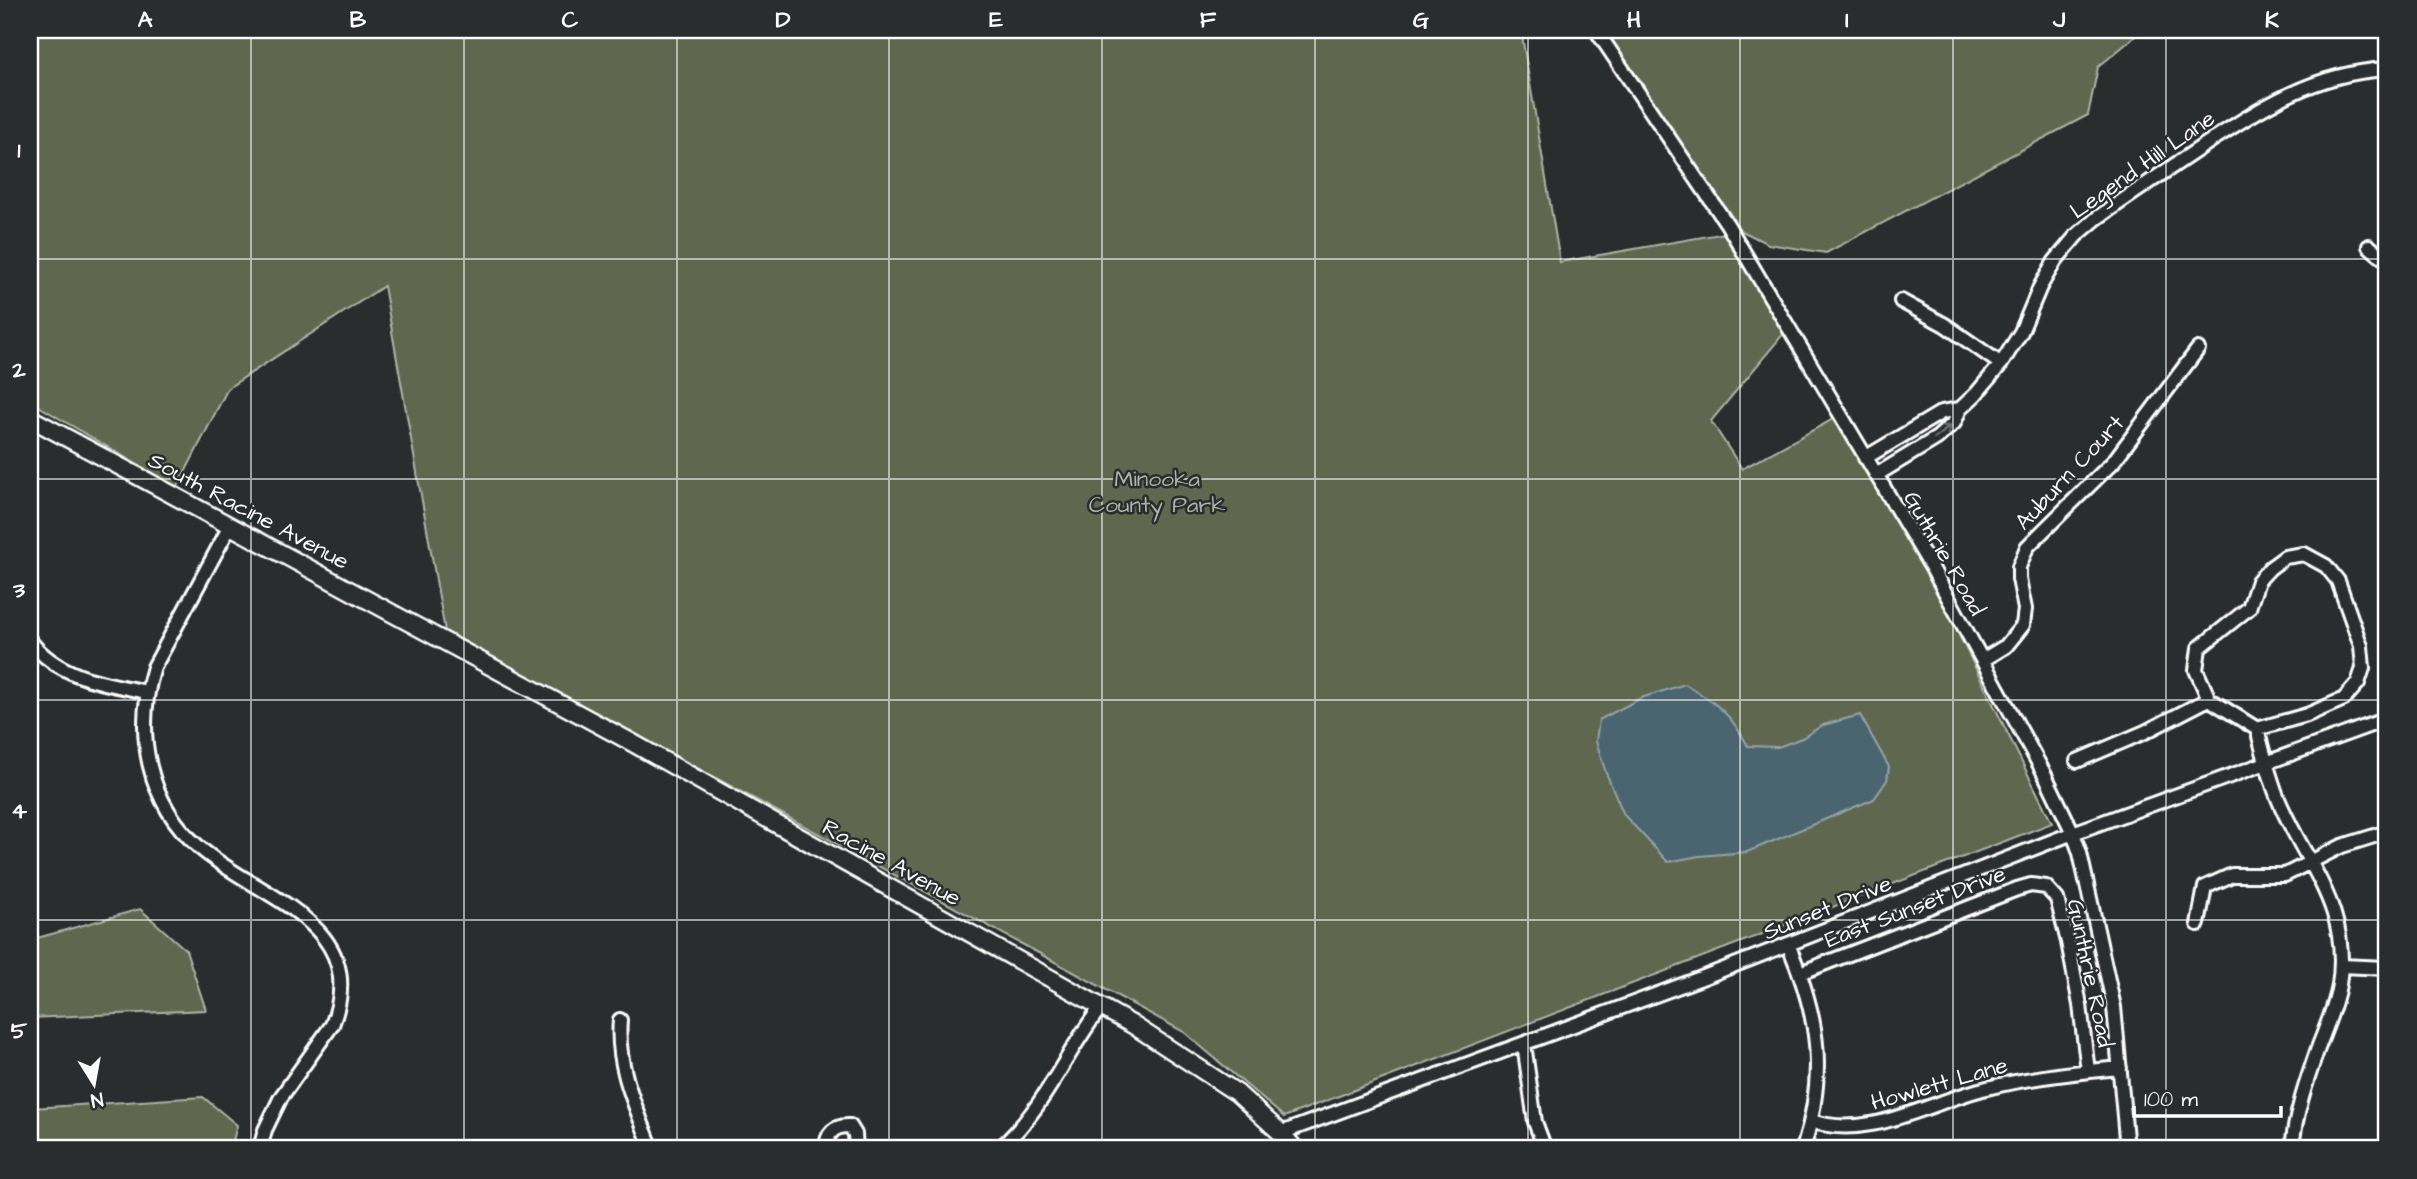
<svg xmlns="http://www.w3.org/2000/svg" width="2417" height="1179" font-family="'Architects Daughter',sans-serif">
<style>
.green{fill:#5e684f;stroke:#aeb4a7;stroke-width:2}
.water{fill:#4b656f;stroke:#93a3a9;stroke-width:2}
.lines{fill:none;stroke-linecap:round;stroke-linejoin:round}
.minor-casing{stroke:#fff;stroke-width:18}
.major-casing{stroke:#fff;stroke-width:21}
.minor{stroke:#2a2d2e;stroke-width:12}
.major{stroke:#2a2d2e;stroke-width:16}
.oneway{stroke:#6a6c6d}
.grid{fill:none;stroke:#fff;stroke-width:2;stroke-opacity:0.55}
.labels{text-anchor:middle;stroke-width:5;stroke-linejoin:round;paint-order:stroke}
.street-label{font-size:23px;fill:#fff;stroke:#2a2d2e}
.park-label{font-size:23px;fill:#aeb4a7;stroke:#2a2d2e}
.neatline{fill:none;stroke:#fff;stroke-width:2.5}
.grid-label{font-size:23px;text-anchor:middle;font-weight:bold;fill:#fff}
</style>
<rect width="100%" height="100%" fill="#2a2d2e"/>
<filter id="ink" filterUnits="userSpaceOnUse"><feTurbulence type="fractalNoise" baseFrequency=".0143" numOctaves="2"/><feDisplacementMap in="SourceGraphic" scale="14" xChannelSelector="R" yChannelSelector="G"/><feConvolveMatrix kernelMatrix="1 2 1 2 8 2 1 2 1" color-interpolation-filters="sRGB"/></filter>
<g filter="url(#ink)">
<path class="green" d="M30,30h1491l39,232 165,-29 60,99 -74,89 31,48 93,-51 95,158 122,247 -768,294 -100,-85 -739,-401 -61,-345 -156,102 -51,100 -147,-87v-252l9,-14 -9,-7z
M1602,30h541l-45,37 -10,48 -262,138 -58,-9 -30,-15z
M140,909l46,41 20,60 -176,8v-78z
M30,1097l2,11 171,-11 34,28 -6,24h-201z"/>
<path class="water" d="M1685,684c32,20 45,28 63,62l30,1 24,-9 21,-13 37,-10 29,52 -2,13 -13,19 -127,53 -48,4 -31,6 -44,-47 -18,-42 -10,-32 3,-21 42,-22z"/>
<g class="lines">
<g class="minor-casing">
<path id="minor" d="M1596,30l131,194 206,346 112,205 28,58 7,20 34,154 13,142
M2369,246l13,11 5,1
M1901,301l44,24 56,39
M1865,458l77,-46 18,-3
M1876,475l61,-37 17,-15 6,-14 16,-15 25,-30 20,-32 19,-45 15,-26 21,-25 21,-18c35,-24 70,-48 106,-72 59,-39 111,-73 184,-77
M230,526l-76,141c-20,65 -7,136 46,181 59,51 172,74 132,177l-51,72 -16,33 -5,19
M30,641c29,37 74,42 117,51
M1983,660l23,-14 17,-21 2,-16 -6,-30v-12l8,-20 86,-85 85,-113
M2257,729l50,-14 37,-16 14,-16 5,-15 -2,-22 -23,-65 -12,-15 -22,-12 -19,3 -15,11 -12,13 -9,27 -50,40 -3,22 13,29 48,30c7,25 12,48 22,72 28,66 72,106 60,184 -4,23 -14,44 -22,66 -11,32 -22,64 -25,98
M2077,761l68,-29 64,-33
M2198,924l7,-37 27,-12h53l57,-29 45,-14
M1788,944c31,73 39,129 15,205
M2341,966l46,2
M1800,973l217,-84 14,-4 15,2 11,12 11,43 12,63 8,66
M620,1020c-4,47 16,87 32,129
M1524,1044l11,78 10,27
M1811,1121c59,20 120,-20 176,-33 44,-11 89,-16 133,-20
M1281,1133l423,-156 369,-144 314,-114
M826,1149c0,-16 9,-24 24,-23l5,8 1,15
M999,1149c45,-39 66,-96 102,-142"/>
</g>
<g class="major-casing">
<path id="major" d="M30,418l601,324 502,283 104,68 44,40 14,16"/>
</g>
<use href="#minor" class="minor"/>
<use href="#major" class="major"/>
</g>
<defs><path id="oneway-shaft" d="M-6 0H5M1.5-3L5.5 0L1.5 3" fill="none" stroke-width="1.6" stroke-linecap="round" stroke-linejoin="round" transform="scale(1.75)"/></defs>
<use class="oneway" href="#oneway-shaft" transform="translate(1943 432) rotate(-37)"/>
</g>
<path class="grid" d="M251,30v1119M464,30v1119M677,30v1119M889,30v1119M1102,30v1119M1315,30v1119M1528,30v1119M1740,30v1119M1953,30v1119M2166,30v1119M30,259h2357M30,479h2357M30,700h2357M30,920h2357"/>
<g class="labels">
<g class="street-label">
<text transform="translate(2142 164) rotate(-35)" y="8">Legend Hill Lane</text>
<text transform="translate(2069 472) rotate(-47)" y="8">Auburn Court</text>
<text transform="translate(249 510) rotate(28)" y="8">South Racine Avenue</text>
<text transform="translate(1945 553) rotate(60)" y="8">Guthrie Road</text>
<text transform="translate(892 862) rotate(29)" y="8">Racine Avenue</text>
<text transform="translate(1915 906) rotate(-21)" y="8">East Sunset Drive</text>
<text transform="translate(1827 907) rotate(-22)" y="8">Sunset Drive</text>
<text transform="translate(2091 973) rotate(78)" y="8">Gunthrie Road</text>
<text transform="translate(1939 1083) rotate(-16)" y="8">Howlett Lane</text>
</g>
<g class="park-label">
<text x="1157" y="486">Minooka<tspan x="1157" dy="26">County Park</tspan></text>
</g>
</g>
<rect width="2417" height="1179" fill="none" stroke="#2a2d2e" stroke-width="77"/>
<g transform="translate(94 1084) rotate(169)" stroke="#2a2d2e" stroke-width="5" paint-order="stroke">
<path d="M0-5L12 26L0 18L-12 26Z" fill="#ffffff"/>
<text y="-10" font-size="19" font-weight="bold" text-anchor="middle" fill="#ffffff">N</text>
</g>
<path d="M2134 1106v10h147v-10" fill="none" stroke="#ffffff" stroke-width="3.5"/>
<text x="2144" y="1106" font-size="21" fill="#ffffff" stroke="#2a2d2e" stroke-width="5" paint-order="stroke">100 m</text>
<rect x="38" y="38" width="2340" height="1102" class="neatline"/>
<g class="grid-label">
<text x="145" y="27">A</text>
<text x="358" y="27">B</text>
<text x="570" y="27">C</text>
<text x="783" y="27">D</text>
<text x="996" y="27">E</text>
<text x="1208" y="27">F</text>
<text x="1421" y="27">G</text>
<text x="1634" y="27">H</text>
<text x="1847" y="27">I</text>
<text x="2059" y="27">J</text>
<text x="2272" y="27">K</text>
<text x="19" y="157">1</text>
<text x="19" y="377">2</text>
<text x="19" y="597">3</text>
<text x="19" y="818">4</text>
<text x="19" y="1038">5</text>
</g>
</svg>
